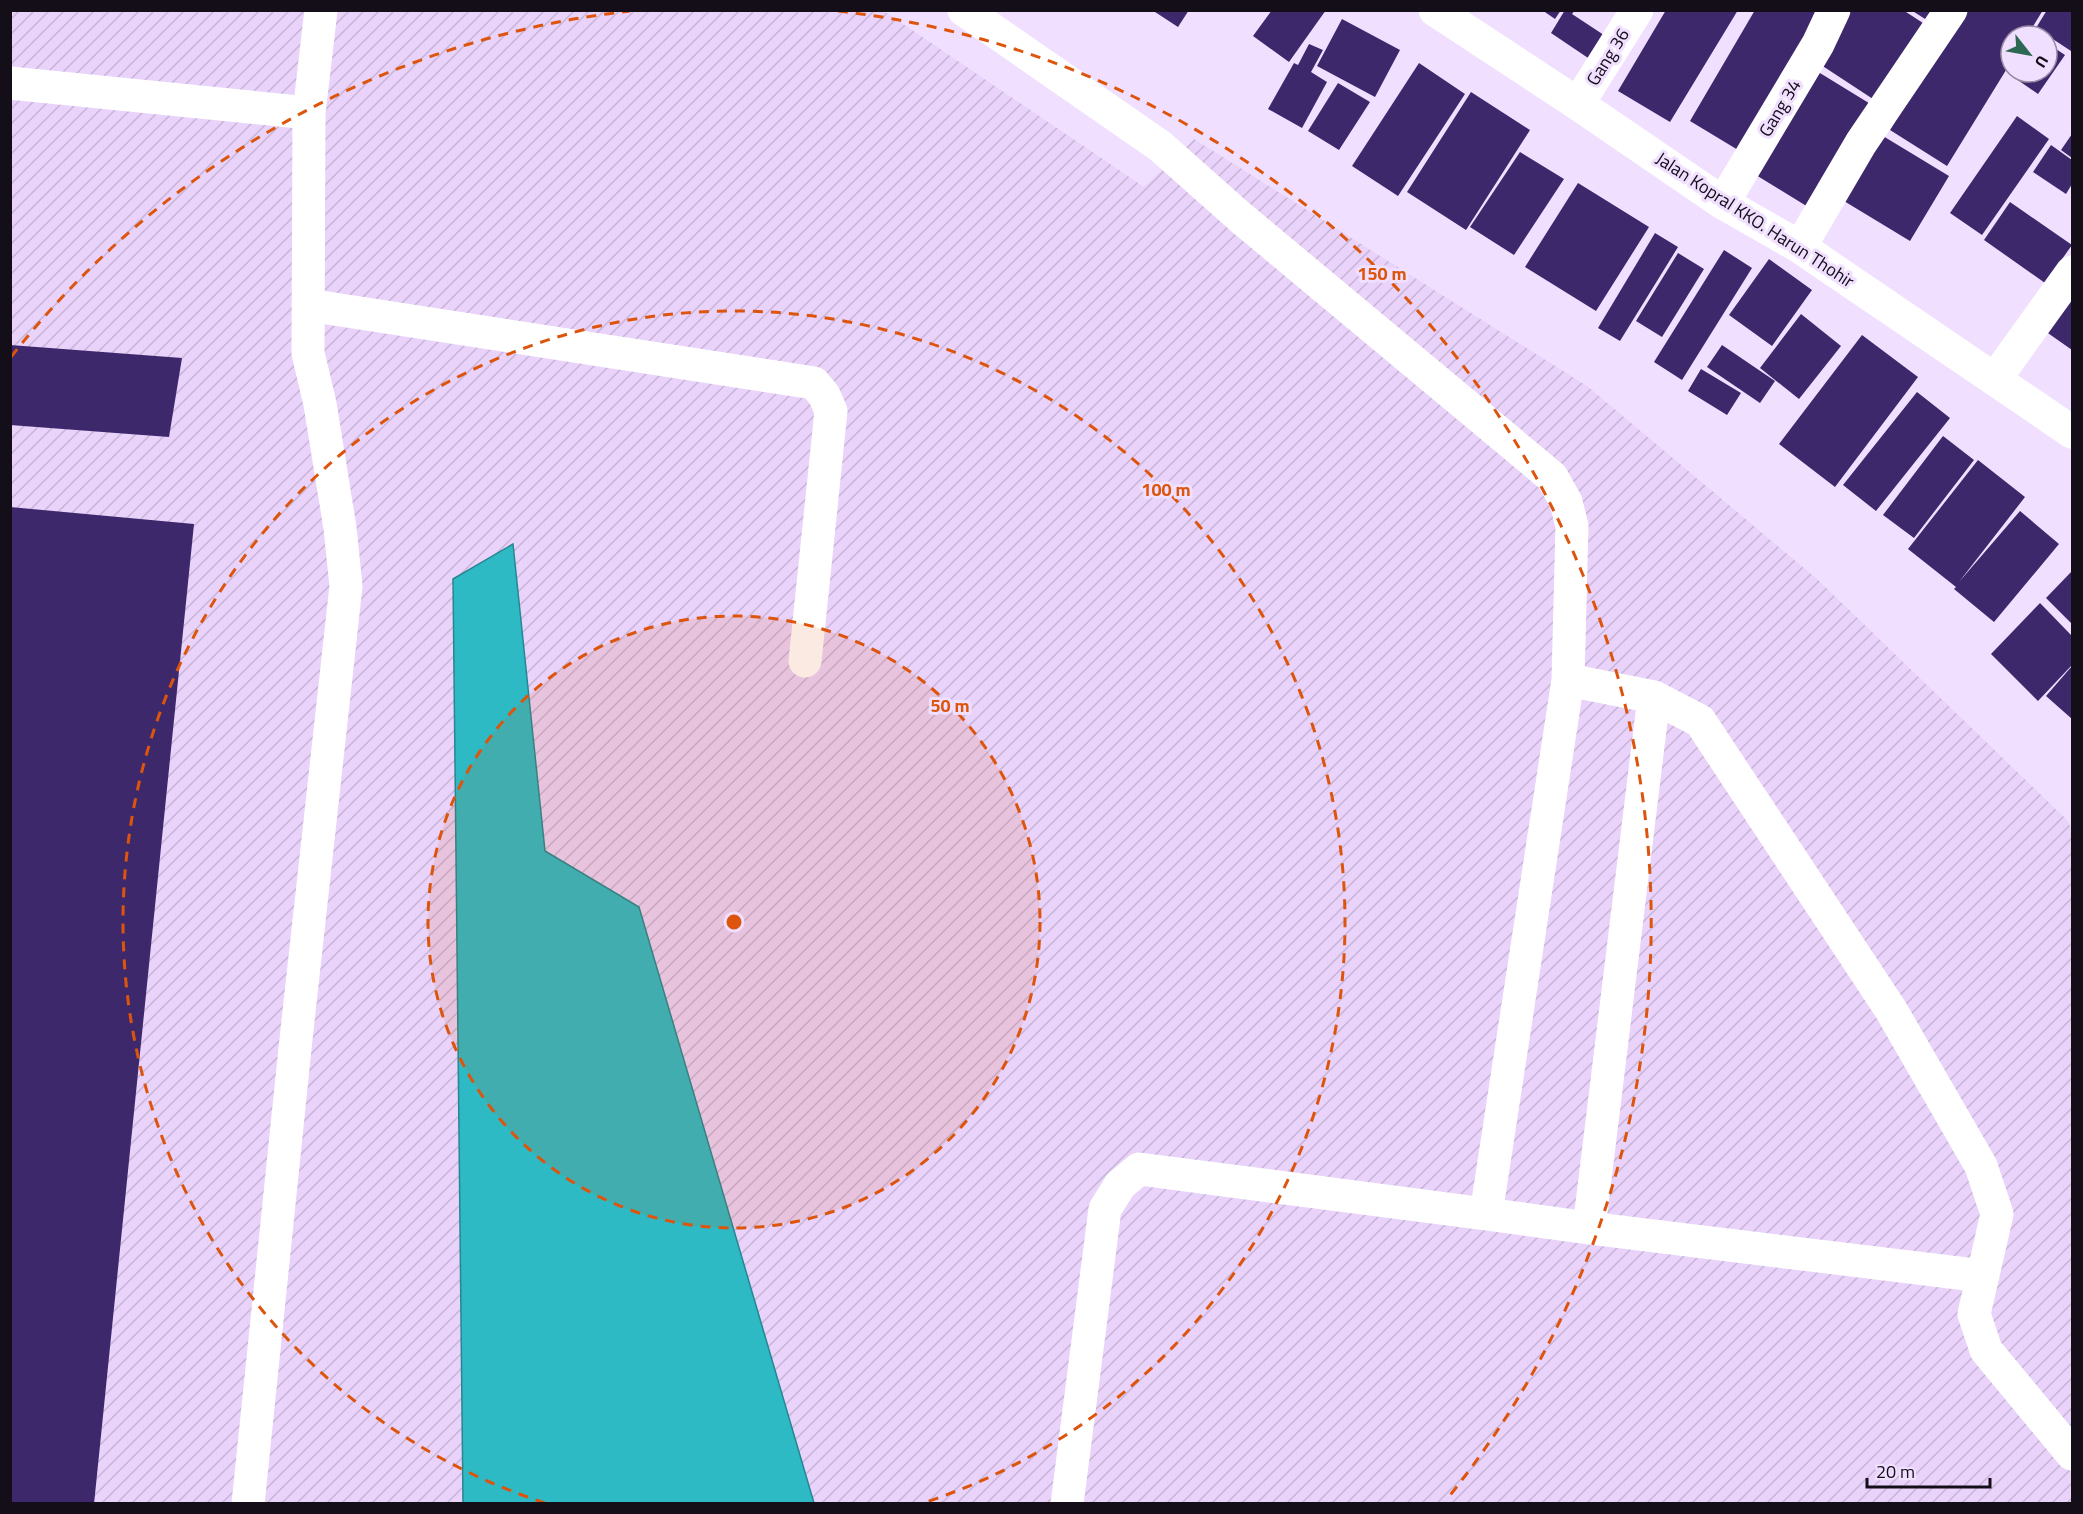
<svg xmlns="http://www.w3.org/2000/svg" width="2083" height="1514" font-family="'Titillium Web',sans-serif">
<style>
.industrial{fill:url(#industrial-furrows)}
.water{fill:#2dbac5;stroke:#268691;stroke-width:1.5}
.building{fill:#3e286c}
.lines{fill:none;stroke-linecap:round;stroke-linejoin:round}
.minor{stroke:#fff;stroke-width:33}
.major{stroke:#fff;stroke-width:33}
.ring{fill:none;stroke:#dd550d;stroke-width:3;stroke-dasharray:10 8}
.labels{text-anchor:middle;stroke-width:6;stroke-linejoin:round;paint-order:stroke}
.street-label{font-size:18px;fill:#140e19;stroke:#f0dfff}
.centre{fill:#dd550d;stroke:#f0dfff;stroke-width:3}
.ring-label{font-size:18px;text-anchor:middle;font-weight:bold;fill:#dd550d;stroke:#f0dfff;stroke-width:6;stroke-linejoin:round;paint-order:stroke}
</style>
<defs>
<pattern id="industrial-furrows" width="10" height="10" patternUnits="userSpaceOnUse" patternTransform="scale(1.5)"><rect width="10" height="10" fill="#e9d3fa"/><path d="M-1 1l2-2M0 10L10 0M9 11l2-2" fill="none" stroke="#c7b4d6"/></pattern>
</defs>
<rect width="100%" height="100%" fill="#f0dfff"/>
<path class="industrial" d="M10,11h874l260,176 50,-48 393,247 230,193 249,240 6,10v674h-1258l-175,-596 -94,-56 -32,-306 -60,34 10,924h-452z"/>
<path class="water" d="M513,544l32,307 94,56 175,596h-351l-10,-924z"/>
<path class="building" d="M1152,10h37l-11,17z
M1272,10h54l-37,52 -36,-26z
M1542,10h19l-6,9z
M1565,10h10l-3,4 41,27 -16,23 -46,-31z
M1666,10h72l-68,112 -52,-31z
M1755,10h73l-85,143 -53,-32z
M1848,10h55l23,15 -50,76 -61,-40z
M1911,10h35l-10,16z
M1963,10h80l-16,26h-16v26l-64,104 -57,-36z
M2047,10h25v38l-1,3 -35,-23z
M1342,19l58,31 -25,47 -58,-31z
M2047,43l18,12 -27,39 -29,-20 1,-2h37z
M1309,44l14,6 -12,22 16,10 -25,46 -34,-19 26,-46 4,2z
M1419,63l46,31 -67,102 -46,-30z
M1815,70l62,38 -64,102 -62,-38z
M1338,83l32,19 -31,48 -31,-19z
M1471,92l59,38 -64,100 -59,-38z
M2017,116l32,23 -67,96 -32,-22z
M1878,133l71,43 -39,65 -71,-43z
M2072,134v24l-11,-8z
M2051,145l21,15v24l-6,10 -33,-22z
M1520,152l44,27 -50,76 -44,-28z
M1578,183l71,44 -53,84 -71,-44z
M2010,202l62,43 -27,38 -61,-43z
M1655,233l23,14 -58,94 -22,-13z
M1724,250l28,18 -70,112 -28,-18z
M1678,253l26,16 -42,68 -26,-16z
M1769,259l43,31 -40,56 -43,-31z
M2072,291v59l-27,-19z
M1801,314l40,32 -42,53 -39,-31z
M1862,335l56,42 -83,110 -56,-43z
M10,345l172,13 -13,79 -159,-12z
M1722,345l53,36 -15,22 -53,-36z
M1701,369l40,24 -14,22 -39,-24z
M1917,392l33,26 -74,93 -33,-26z
M1943,436l31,24 -60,78 -31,-23z
M1978,460l47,37 -66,85 61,-71 39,33 -65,78 -40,-33 2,-2 -48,-38z
M10,507l184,17 -100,980h-84z
M2072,571v53l-26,-26z
M2040,603l32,33v29l-34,36 -47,-47z
M2072,666v53l-26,-23z"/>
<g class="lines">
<path class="minor" d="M964,10l196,136 80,71 312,260 14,25 6,24 -4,154 86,17 46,24 191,289 90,156 16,48 -23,100 12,36 86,104
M10,83l299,30
M1578,104l59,-94
M1723,203l95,-159 16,-34
M1800,247l61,-104 90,-133
M308,305l506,78 10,12 7,16 -26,250
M1995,379l77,-107
M1486,1214l103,14 394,48
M1589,1228l65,-531
M248,1504l48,-465 50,-453 -6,-58 -20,-124 -12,-51 1,-240 12,-103
M1067,1504l38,-295 15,-24 19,-16 347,45 82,-534"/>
<path class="major" d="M1435,10l143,94 145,99 77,44 272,185"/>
</g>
<circle cx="734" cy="922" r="306" fill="#dd550d" fill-opacity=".12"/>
<g class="ring">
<circle cx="734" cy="922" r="306"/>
<path d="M545 1503A611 611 0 1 1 923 1503"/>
<path d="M11 357A917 917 0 0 1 630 11M838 11A917 917 0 0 1 1447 1499"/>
</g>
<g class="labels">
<g class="street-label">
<text transform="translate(1608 57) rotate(-58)" y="6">Gang 36</text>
<text transform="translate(1780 108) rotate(-59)" y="6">Gang 34</text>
<text transform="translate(1755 220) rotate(33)" y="6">Jalan Kopral KKO. Harun Thohir</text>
</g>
</g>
<circle cx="734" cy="922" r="9" class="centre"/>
<g class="ring-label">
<text x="1382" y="280">150 m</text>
<text x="1166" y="496">100 m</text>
<text x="950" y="712">50 m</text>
</g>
<rect width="2083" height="1514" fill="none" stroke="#140e19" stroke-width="24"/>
<g transform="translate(2029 54) rotate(121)"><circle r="28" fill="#f0dfff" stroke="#988ba3" stroke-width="1.5"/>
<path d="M0-4.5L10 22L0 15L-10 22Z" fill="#2c6852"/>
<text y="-9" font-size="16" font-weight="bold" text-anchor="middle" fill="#140e19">U</text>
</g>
<path d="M1867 1478v9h123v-9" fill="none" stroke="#140e19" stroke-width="3"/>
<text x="1876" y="1478" font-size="18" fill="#140e19" stroke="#f0dfff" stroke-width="4.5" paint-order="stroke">20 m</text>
</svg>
